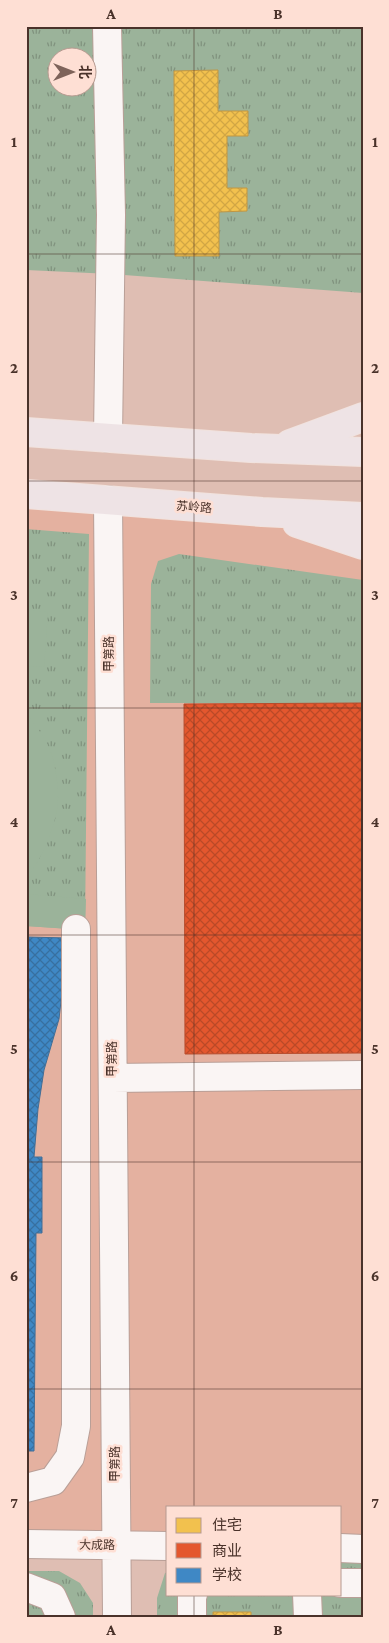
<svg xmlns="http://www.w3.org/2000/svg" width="389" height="1643" font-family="'Crimson Pro','Noto Sans SC',serif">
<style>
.built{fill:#e4b1a0}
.grass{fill:url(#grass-tufts);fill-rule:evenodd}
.garden{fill:#9bb39a}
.homes{fill:url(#homes-cross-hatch);stroke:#c09643}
.shops{fill:url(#shops-cross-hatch);stroke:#b64c2d}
.schools{fill:url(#schools-cross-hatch);stroke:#426e96}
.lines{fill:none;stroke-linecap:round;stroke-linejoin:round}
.minor-casing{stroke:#b99f97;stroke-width:30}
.major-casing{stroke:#f1e2dd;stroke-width:30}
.minor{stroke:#faf5f4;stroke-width:28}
.major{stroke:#eee3e5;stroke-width:28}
.grid{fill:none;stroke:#4a322a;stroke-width:1;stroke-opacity:0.55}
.labels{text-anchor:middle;stroke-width:5;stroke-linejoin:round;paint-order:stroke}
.street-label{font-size:12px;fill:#4a322a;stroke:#fedfd4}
.neatline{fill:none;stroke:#4a322a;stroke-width:2}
.grid-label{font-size:16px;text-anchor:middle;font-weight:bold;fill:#4a322a}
</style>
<defs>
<pattern id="grass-tufts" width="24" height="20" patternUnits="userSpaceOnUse" patternTransform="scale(1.25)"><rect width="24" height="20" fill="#9bb39a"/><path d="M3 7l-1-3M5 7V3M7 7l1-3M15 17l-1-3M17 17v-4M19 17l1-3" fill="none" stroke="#80927e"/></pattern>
<pattern id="homes-cross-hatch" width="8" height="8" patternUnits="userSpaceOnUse" patternTransform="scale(1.25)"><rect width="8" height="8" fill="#f2c14e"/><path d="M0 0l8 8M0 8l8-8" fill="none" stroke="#d1a644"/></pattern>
<pattern id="shops-cross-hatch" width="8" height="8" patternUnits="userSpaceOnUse" patternTransform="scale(1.25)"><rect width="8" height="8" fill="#e4572e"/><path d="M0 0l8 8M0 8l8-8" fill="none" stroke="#bb4927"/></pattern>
<pattern id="schools-cross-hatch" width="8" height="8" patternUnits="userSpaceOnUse" patternTransform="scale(1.25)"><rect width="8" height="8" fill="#3f88c5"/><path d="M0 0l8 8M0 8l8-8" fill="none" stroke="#3770a0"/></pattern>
</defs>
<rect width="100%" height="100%" fill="#dfbeb3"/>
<path class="built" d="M26,494l236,18 101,33v1004l-23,-1v-41h-172v39l-142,-2z"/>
<path class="grass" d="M26,26h337v267l-252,-19 -85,-4zM58,58h30v30h-30z
M26,529l63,5 -4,396 -59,-4z
M179,554l184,26v123h-213l1,-119 7,-23z
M340,1563h23v54h-206v-19l8,-25 3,-1v22h172z
M26,1571h33l21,12 13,20v14h-67z"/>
<path class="garden" d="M26,610l22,2 -4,55 -18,-1z
M26,713c11,14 23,29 27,46 3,12 5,26 5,38 1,22 -17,66 -32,81z
M26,894l60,5 -1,31 -59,-4z"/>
<path class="homes" d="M218,70v41h30v25h-21v52h20v23l-28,1v44h-44l-1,-185z
M213,1612h38v5h-38z"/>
<path class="shops" d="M363,703v350l-178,1 -1,-350z"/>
<path class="schools" d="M26,937l42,1 -9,81 -15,51 -6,39 -4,48h8v76h-6l-2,218h-8z"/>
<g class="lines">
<g class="minor-casing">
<path id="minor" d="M107,26l4,189 -3,223
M108,500l9,1117
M113,1078l250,-3
M26,1488l27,-7 17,-24 6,-31v-497
M26,1544l142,2
M340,1548l23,1
M340,1583h23
M26,1587l26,10 9,20
M307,1594l1,23
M192,1617v-22l1,-1"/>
</g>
<g class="major-casing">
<path id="major" d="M26,432l225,16 112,4
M290,444l73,-27
M26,494l236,18 101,5
M297,523l66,22"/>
</g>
<use href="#minor" class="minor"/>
<use href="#major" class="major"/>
</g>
<path class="grid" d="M194,26v1481M26,254h337M26,481h337M26,708h337M26,935h337M26,1162h337M26,1389h337M194,1594v23"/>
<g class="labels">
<g class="street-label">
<text transform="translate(194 507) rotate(4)" y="4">苏岭路</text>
<text transform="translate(109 654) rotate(-90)" y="4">甲第路</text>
<text transform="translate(112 1059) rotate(-90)" y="4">甲第路</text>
<text transform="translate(115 1464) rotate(-90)" y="4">甲第路</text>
<text transform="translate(97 1545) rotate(1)" y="4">大成路</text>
</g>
</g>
<rect width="389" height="1643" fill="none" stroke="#fedfd4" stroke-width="55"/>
<rect x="166" y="1506" width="175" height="90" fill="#fedfd4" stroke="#b69a90"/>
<rect x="176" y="1518" width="25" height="15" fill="#f2c14e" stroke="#b69a90"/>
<text x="212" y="1530" font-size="15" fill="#4a322a">住宅</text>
<rect x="176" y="1543" width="25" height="15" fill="#e4572e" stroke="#b69a90"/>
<text x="212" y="1556" font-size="15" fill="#4a322a">商业</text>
<rect x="176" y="1568" width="25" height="15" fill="#3f88c5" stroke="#b69a90"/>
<text x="212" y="1580" font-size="15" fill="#4a322a">学校</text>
<g transform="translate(72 72) rotate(90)"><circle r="24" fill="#fedfd4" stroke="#b69a90"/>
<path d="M0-4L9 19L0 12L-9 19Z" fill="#7e635a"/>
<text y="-8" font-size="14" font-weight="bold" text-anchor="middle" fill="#4a322a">北</text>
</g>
<rect x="28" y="28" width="334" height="1588" class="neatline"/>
<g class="grid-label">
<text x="111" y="19">A</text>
<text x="278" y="19">B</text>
<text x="14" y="147">1</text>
<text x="375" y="147">1</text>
<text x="14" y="373">2</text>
<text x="375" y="373">2</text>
<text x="14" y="600">3</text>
<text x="375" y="600">3</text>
<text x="14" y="827">4</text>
<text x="375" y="827">4</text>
<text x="14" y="1054">5</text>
<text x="375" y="1054">5</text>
<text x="14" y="1281">6</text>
<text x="375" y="1281">6</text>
<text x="14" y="1508">7</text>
<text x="375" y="1508">7</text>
<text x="111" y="1635">A</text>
<text x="278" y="1635">B</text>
</g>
</svg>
